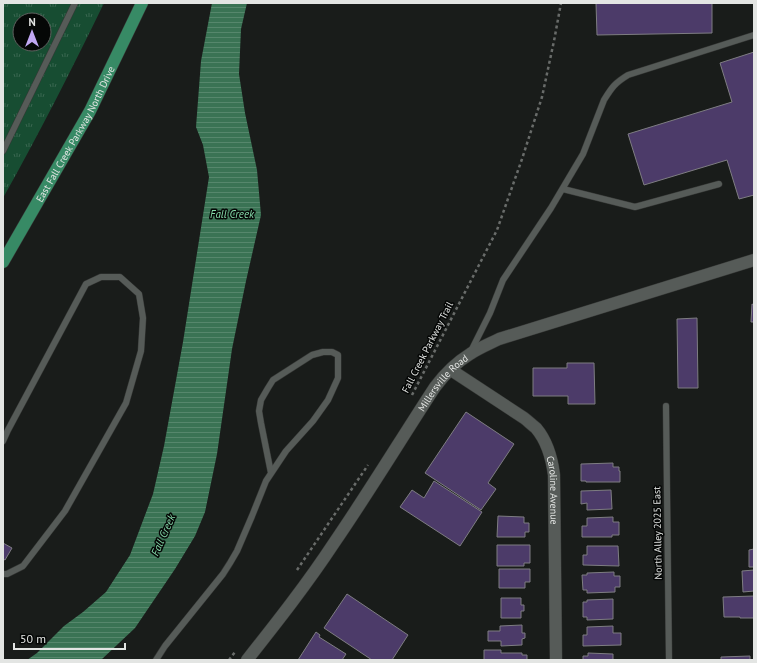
<svg xmlns="http://www.w3.org/2000/svg" width="757" height="663" font-family="'PT Sans',sans-serif">
<style>
.grass{fill:url(#grass-tufts);fill-rule:evenodd}
.water{fill:url(#water-rules)}
.building{fill:#4c3b69;stroke:#7e7d82}
.lines{fill:none;stroke-linecap:round;stroke-linejoin:round}
.service-casing{stroke:#363836;stroke-width:7}
.minor-casing{stroke:#363836;stroke-width:13}
.tertiary-casing{stroke:#363836;stroke-width:13}
.primary-casing{stroke:#363836;stroke-width:13}
.path{stroke:#696c6a;stroke-width:2.5;stroke-dasharray:3 3;stroke-linecap:butt}
.service{stroke:#565b58;stroke-width:6}
.minor{stroke:#565b58;stroke-width:12}
.tertiary{stroke:#565b58;stroke-width:12}
.primary{stroke:#378a65;stroke-width:12}
.labels{text-anchor:middle;stroke-width:3;stroke-linejoin:round;paint-order:stroke}
.street-label{font-size:10px;fill:#e3e5e3;stroke:#050706}
.water-label{font-size:11px;font-style:italic;fill:#86dbab;stroke:#050706}
</style>
<defs>
<pattern id="grass-tufts" width="24" height="20" patternUnits="userSpaceOnUse"><rect width="24" height="20" fill="#174d32"/><path d="M3 7l-1-3M5 7V3M7 7l1-3M15 17l-1-3M17 17v-4M19 17l1-3" fill="none" stroke="#396650"/></pattern>
<pattern id="water-rules" width="6" height="5" patternUnits="userSpaceOnUse"><rect width="6" height="5" fill="#3a7354"/><path d="M0 2.5h6" fill="none" stroke="#56876c"/></pattern>
</defs>
<rect width="100%" height="100%" fill="#191c1a"/>
<path class="grass" d="M3,3h101c-32,66 -65,131 -101,195zM20,20h24v24h-24z"/>
<path class="water" d="M212,3h35l-6,26 -2,45 6,39 12,57 4,45 -15,66 -14,68 -15,105 -12,58 -10,24 -20,33 -40,59 -34,32h-74l10,-7 27,-27 19,-14 23,-20 24,-37 23,-61 11,-48 19,-104 26,-165 -6,-32 -7,-18 5,-66z"/>
<path class="building" d="M596,3h116v30l-115,2z
M754,52v143l-15,4 -12,-39 -83,25 -16,-51 104,-32 -12,-39z
M752,304l2,1v17h-3z
M697,318l1,70h-20l-1,-69z
M567,363h27l1,41h-27v-8h-35v-28h34z
M466,412l48,32 -26,39 8,6 -15,21 -56,-37z
M613,463v4h6v4h1v11h-34v-1h-5v-17z
M434,481l48,31 -22,34 -60,-39 12,-17 12,8z
M611,490l1,19 -25,1v-7l-6,1v-13z
M498,516l26,1v6h5v9h-4v5h-28z
M613,517v5h6v13h-7v2h-30v-11h5v-8z
M3,543l9,5 -7,12 -2,-1z
M497,545h33v18h-6v3h-27z
M587,546h31l1,20 -36,-1v-10h4z
M754,549v18h-5v-17z
M499,569h31v13h-5v6h-26z
M754,570v21l-11,1 -1,-21z
M614,572v4h6v11h-5v5l-28,1v-3h-4l-1,-15h5v-2z
M347,594l61,41 -16,25h-20l-48,-32z
M754,596v22h-14v-1h-16l-1,-20z
M501,598h20v7h3v6h-3v7h-20z
M613,599v20l-26,1v-3h-4v-15h4v-2z
M522,625v8h3v5l-3,1v6l-21,1v-5h-13v-10h12v-5z
M613,626v7h8v12l-38,1v-11h4v-8z
M316,632l4,3 -1,2 27,17 -4,6h-44z
M484,650h17v3h21v2h5v5h-43z
M588,653l25,1v6h-30v-4h5z
M750,656v4h-29v-3z"/>
<g class="lines">
<g class="service-casing">
<path id="service" d="M3,151l72,-148
M563,189l72,18 84,-23
M471,351l19,-38 13,-33 48,-72 32,-54 21,-54c8,-13 11,-17 24,-25l126,-40
M666,406l3,254
M3,441l5,-11 78,-146 15,-7h19l19,17 4,24 -2,33 -15,52 -61,108 -42,55 -16,8h-4
M156,660l9,-14 58,-72 7,-11 7,-12 15,-35 14,-35 20,-30 27,-30 15,-21 10,-22v-23l-6,-3h-9l-11,3 -39,25 -5,8 -7,12 -2,11 2,12 10,50"/>
</g>
<g class="minor-casing">
<g id="minor">
<path id="s1" d="M451,370l73,48c4,3 8,7 12,10 11,13 16,31 18,47l2,185"/>
</g>
</g>
<g class="tertiary-casing">
<g id="tertiary">
<path id="s2" d="M247,660c30,-38 60,-76 87,-117 35,-51 67,-104 101,-156 9,-12 22,-25 35,-33 9,-6 19,-10 29,-15l255,-79"/>
</g>
</g>
<g class="primary-casing">
<g id="primary">
<path id="s3" d="M3,262l87,-151 52,-108"/>
</g>
</g>
<path class="path" d="M412,395l85,-165 25,-71 20,-62 12,-56 7,-38
M297,570l71,-105
M229,660l6,-8"/>
<use href="#service" class="service"/>
<use href="#minor" class="minor"/>
<use href="#tertiary" class="tertiary"/>
<use href="#primary" class="primary"/>
</g>
<g class="labels">
<g class="street-label">
<text dy="4" stroke="none"><textPath href="#s3" startOffset="147">East Fall Creek Parkway North Drive</textPath></text>
<text transform="translate(427 347) rotate(-63)" y="4">Fall Creek Parkway Trail</text>
<text dy="4" stroke="none"><textPath href="#s2" startOffset="340">Millersville Road</textPath></text>
<text dy="4" stroke="none"><textPath href="#s1" startOffset="169">Caroline Avenue</textPath></text>
<text transform="translate(657 533) rotate(-91)" y="4">North Alley 2025 East</text>
</g>
<g class="water-label">
<text x="232" y="218">Fall Creek</text>
<text transform="translate(163 535) rotate(-66)" y="4">Fall Creek</text>
</g>
</g>
<rect width="757" height="663" fill="none" stroke="#e3e5e3" stroke-width="8"/>
<g transform="translate(32 32)"><circle r="19" fill="#050706" stroke="#5e605e"/>
<path d="M0-3L7 15L0 10L-7 15Z" fill="#c1a8f3"/>
<text y="-6" font-size="11" font-weight="bold" text-anchor="middle" fill="#e3e5e3">N</text>
</g>
<path d="M14 643v6h111v-6" fill="none" stroke="#e3e5e3" stroke-width="2"/>
<text x="20" y="643" font-size="12" fill="#e3e5e3" stroke="#050706" stroke-width="3" paint-order="stroke">50 m</text>
</svg>
